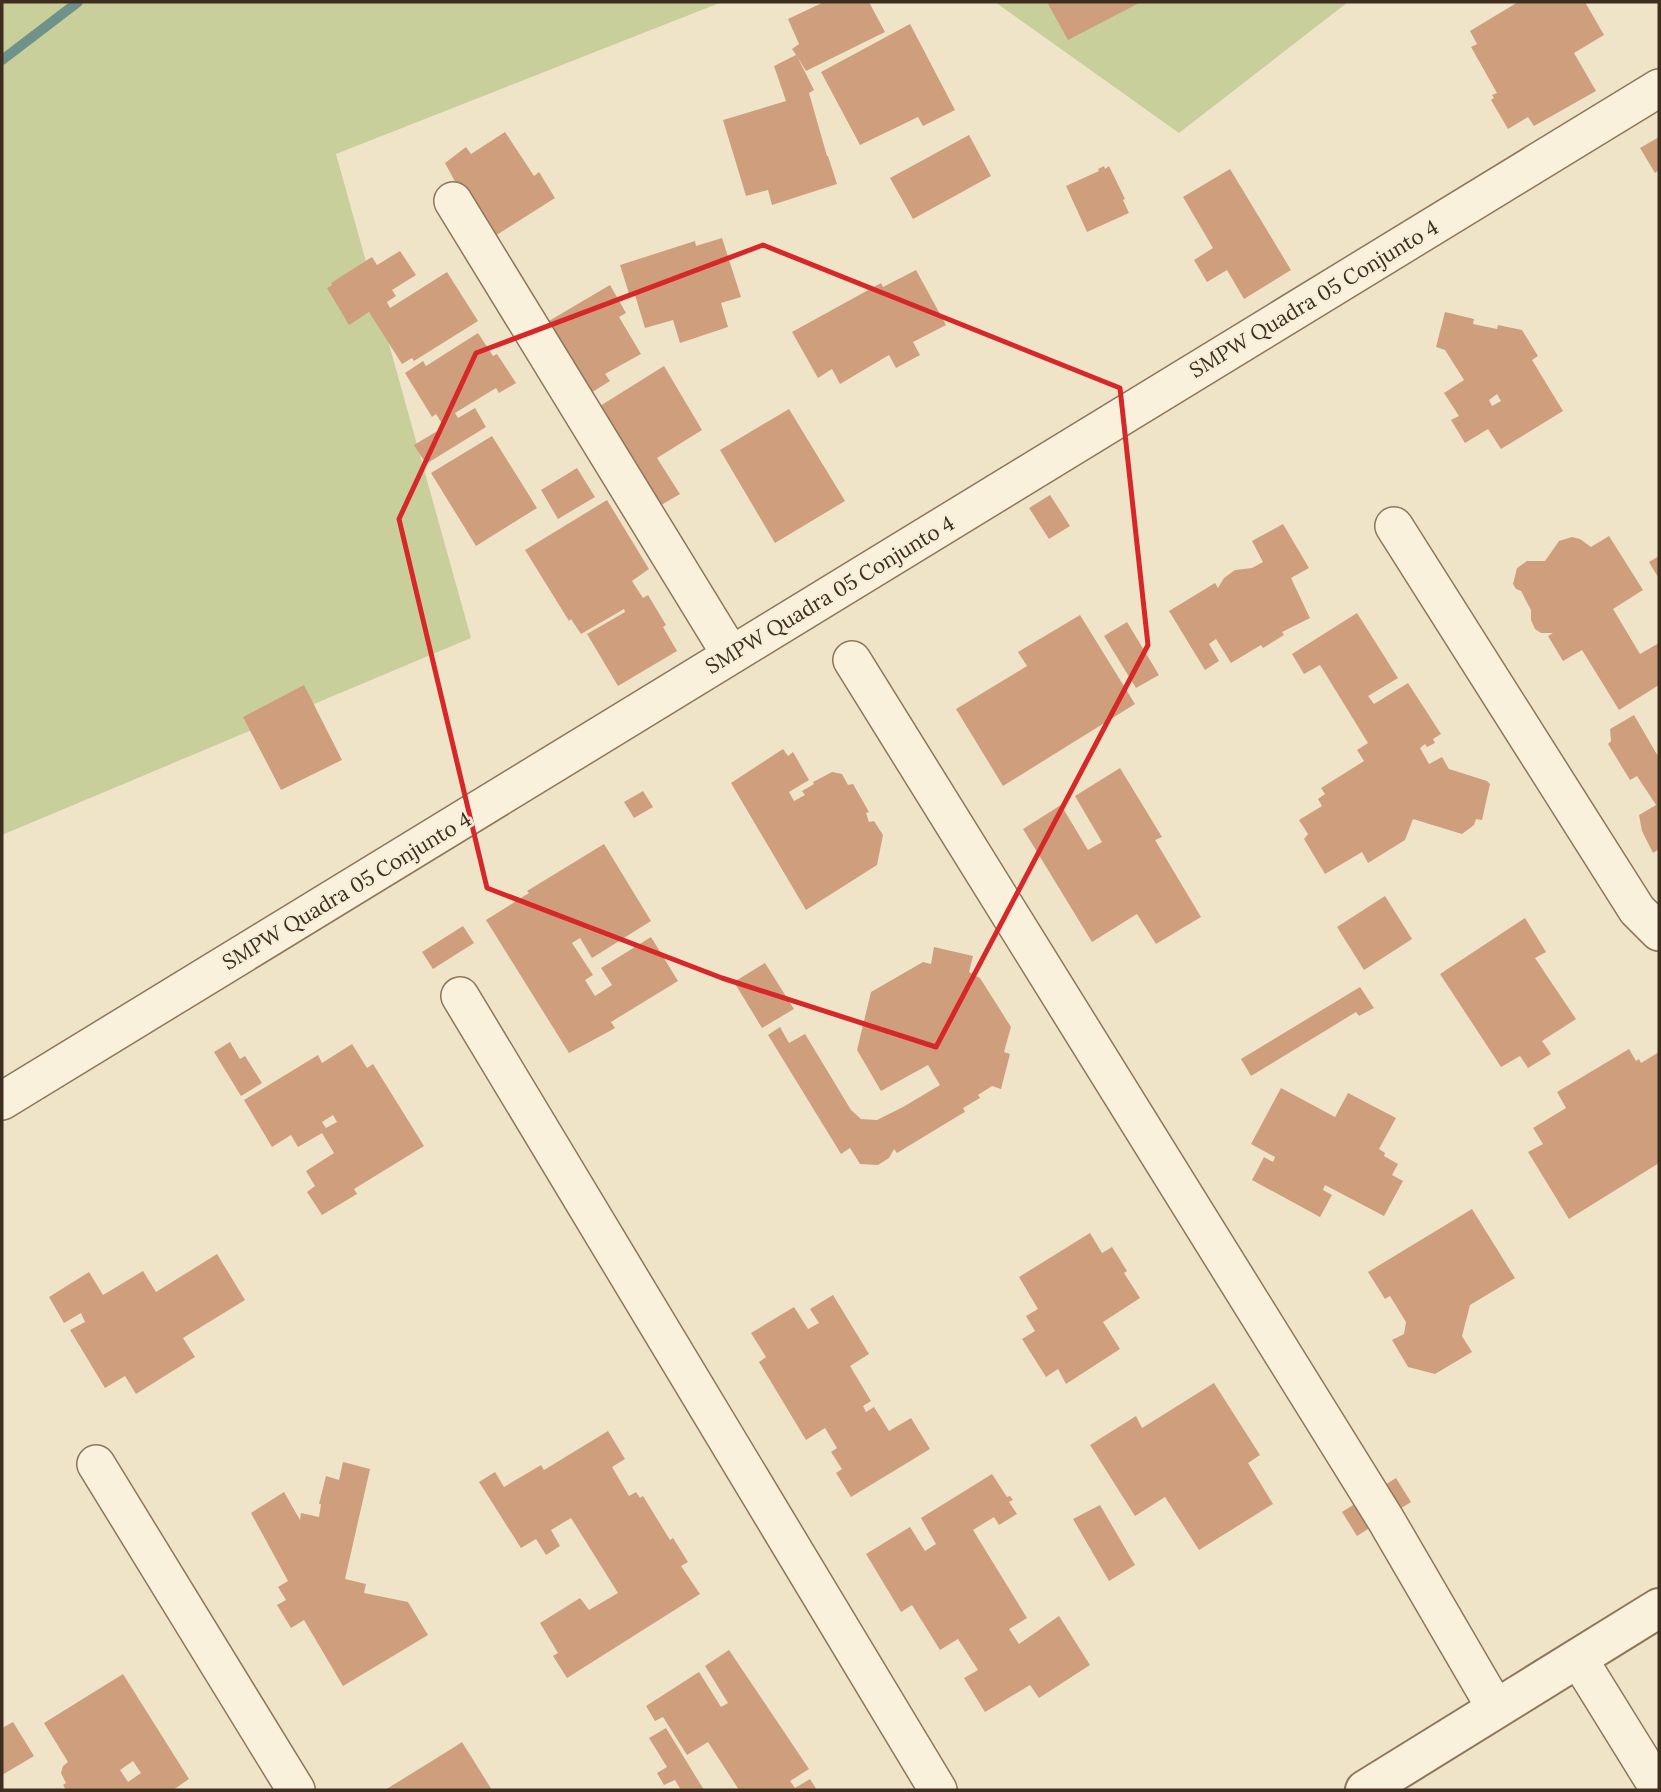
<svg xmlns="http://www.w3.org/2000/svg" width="1661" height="1792" font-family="Lora,serif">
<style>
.green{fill:#c9cf9b}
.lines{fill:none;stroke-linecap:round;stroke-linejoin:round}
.stream{stroke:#6f938a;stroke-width:10}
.building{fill:#cf9f7d;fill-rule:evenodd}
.minor-casing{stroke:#8d765c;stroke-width:40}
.tertiary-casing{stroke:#8d765c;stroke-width:42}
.minor{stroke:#faf1dc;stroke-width:37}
.tertiary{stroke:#faf1dc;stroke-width:38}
.marked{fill:none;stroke:#d62828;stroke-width:5;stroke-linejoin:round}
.labels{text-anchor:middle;stroke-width:5;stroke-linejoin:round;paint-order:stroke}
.street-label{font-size:21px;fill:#3d2e20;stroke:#f7eed8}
</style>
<rect width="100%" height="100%" fill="#f0e4c8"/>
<path class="green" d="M2,2h720l-386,152 135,484 -469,197z
M995,2h353l-169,131z"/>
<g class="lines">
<path class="stream" d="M2,60l76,-58"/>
</g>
<path class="building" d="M824,2h45l16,30 -79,39 -9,-15 17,34 -5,3 18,63h1l9,28 -65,21 -4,-15 -22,6 -23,-76 63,-19 -12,-35 22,-11 -4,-6 7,-5 -11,-25z
M1047,2h94l-73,38z
M1518,2h67l19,33 -30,18 22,38 -62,35 -6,-9 -20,12 -17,-29 3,-2 -2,-3 5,-2 -26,-46 6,-3 -7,-13z
M910,24l45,86 -32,16 -5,-9 -58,28 -39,-73z
M505,132l29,44 5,-4 16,26 -68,43 -42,-78 21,-16 5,7z
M969,135l22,41 -78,43 -23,-41z
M1659,137v33l-4,3 -15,-25z
M1104,166l1,3 4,-3 16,33 -2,1 6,13 -42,19 -21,-46 33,-15 -1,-2z
M1230,169l61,101 -47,29 -17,-29 -20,12 -13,-22 19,-12 -30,-51z
M722,238l19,59 -20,6 7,24 -48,16 -7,-23 -28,8 -10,-33 -5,2 -10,-32 75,-24 1,5z
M400,251l16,24 -24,15 4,6 -9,6 3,6 57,-36 31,49 -64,40 -2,-3 -10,6 -33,-52 -20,13 -22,-37 5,-3 -1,-2 41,-26 5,8z
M916,270l30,55 -33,17 7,13 -24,13 -7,-13 -49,29 -8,-15 -14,9 -26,-46 89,-49 2,4z
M610,285l16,28 -7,4 22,37 -36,20 5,7 -24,15 -44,-71z
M1445,312l29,7 -1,5 24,5 1,-4 24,5 16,26 -6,4 31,51 -62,38 -13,-20 -23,14 -14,-23 8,-4 -15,-23 20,-13 -19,-30 -9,-3zM1497,394l4,7 -9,5 -3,-6z
M478,333l15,23 4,-2 19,29 -17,10 -3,-5 -41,25 3,5 17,-10 11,19 -60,37 -12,-19 30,-18 -8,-13 -4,3 -27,-44 18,-12 3,5z
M664,366l38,64 -45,28 23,36 -29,17 -67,-95z
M789,409l56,92 -70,42 -55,-93z
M492,436l45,72 -61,38 -45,-73z
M577,468l18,29 -37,22 -17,-29z
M1050,495l20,31 -21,13 -20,-31z
M607,500l42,69 -17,12 11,17 5,-3 18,30 -3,2 14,24 -59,35 -31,-52 38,-22 -1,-3 -43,25 -10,-15 -2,2 -44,-71z
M1283,524l26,44 -18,10 19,40 -28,14 2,3 -21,13 -2,-3 -30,18 -15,-24 -7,5 10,17 -14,9 -36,-59 46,-28 3,5 6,-10 11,-8 17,-2 11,-6 -11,-21z
M1609,536l34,54 -30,19 27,45 19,-11v42l-40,25 -37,-60 -19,11 -15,-25 5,-3h-12l-6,-4 -4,-9v-10l-10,-19 -5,-2 -3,-5 4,-16 10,-7h18l14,-20 13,-4 8,2 11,8z
M1659,556v23l-10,-17z
M1357,613l41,65 -30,18 6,8 34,-21 33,51 -8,5 2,4 -8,4 -2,-3 -5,4 9,16 13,-7 7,12 38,12 3,3 -8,36 -6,-1 -2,6 -12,9 -49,-15 -8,21 -37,23 -6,-11 -37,22 -21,-35 4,-5 -9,-14 23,-14 -4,-7 7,-5 -4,-6 43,-27 -7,-11 11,-7 -48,-78 -16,9 -12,-20z
M1080,615l55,89 -132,82 -47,-77 71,-43 -9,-14z
M1127,622l32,53 -23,13 -32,-52z
M304,685l38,75 -61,30 -38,-73z
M1634,715l25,43v91l-6,4 -11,-22 -3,-16 17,-10 -19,-29 -7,4 -22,-36 3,-3 -1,-12z
M783,749l5,7 5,-4 16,28 -20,12 5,9 11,-6 -3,-4 12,-7 -1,-2 19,-10 10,2 6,11 5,-1 16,28 -3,1 3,9 5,-1 9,14 -6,30 -71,45 -75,-127z
M1120,768l42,69 -7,3 46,77 -45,27 -19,-30 -45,28 -69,-113 38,-24 27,45 14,-8 -27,-46z
M643,791l10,16 -19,11 -10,-16z
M604,844l47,77 -59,37 -12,-20 -8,5 21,32 -8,5 10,16 17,-11 -11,-17 50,-31 27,44 -67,41 4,6 -7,4 -39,21 -83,-133 43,-27 -2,-2z
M1385,896l27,43 -48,31 -27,-43z
M1525,918l21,34 -11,6 41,61 -34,22 9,13 -23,14 -8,-12 -19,11 -61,-93z
M463,926l11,17 -41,26 -11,-17z
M934,947l39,9 -4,16 11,6 31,49 -7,25 6,2 -9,35 -9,-3 -14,9 2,3 -17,10 2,4 -2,1 -66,40 -3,-4 -5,9 -11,7 -18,-1 -10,-16 -9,6 -73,-119 12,-8 9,16 16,-9 46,76 10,9 16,1 26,-13 37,-22 -12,-20 -47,26 -24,-41 14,-58 52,-30 8,2z
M765,963l29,46 -32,19 -28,-46z
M1360,987l14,21 -15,8 -3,-4 -105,64 -10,-17z
M230,1042l10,17 5,-3 17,27 -21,13 -27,-44z
M352,1044l15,24 6,-4 51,82 -70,43 3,5 -35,21 -15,-23 8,-6 -9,-15 28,-18 -12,-20 -24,14 -7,-12 -19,12 -28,-47 74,-45 4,8zM333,1115l4,7 -11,6 -4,-6z
M1629,1049l7,12 3,-2 2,4 18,-11v111l-90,56 -41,-67 15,-8 -10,-16 33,-20 -9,-16z
M1281,1088l54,29 13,-24 48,25 -17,31 6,4 -1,3 14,8 -6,11 11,6 -19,35 -59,-31 -2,5 9,5 -12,22 -68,-37 12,-23 9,5 2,-5 -24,-13z
M1472,1209l43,69 -45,27 -8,31 10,16 -37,22 -27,-7 -16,-27 12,-6 2,-12 -16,-26 -5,3 -17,-27z
M1090,1233l12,20 10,-6 15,24 -3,2 16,25 -37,24 17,27 -54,35 -8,-15 -12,8 -24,-38 13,-8 -9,-15 12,-7 -19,-32z
M217,1254l28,46 -62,38 12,19 -59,37 -11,-18 -20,12 -35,-58 15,-8 -4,-9 -17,10 -15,-26 40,-25 14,23 40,-24 13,21z
M833,1295l36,59 -19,12 21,35 -8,5 3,6 8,-5 15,24 22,-13 19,31 -79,48 -15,-24 6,-4 -11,-17 6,-4 -12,-20 -19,12 -47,-78 7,-5 -15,-24 43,-26 14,22 11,-6 -9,-14z
M1214,1383l46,72 -12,8 25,41 -74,46 -34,-53 -30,19 -45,-71 46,-29 6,12z
M608,1431l17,28 -13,8 17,29 7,-4 4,6 3,-2 27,44 3,-2 15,24 -7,4 19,28 -133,84 -14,-22 5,-3 -18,-30 40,-25 9,12 29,-17 -47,-75 -20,12 9,16 -14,9 -10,-16 -15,9 -42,-66 16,-10 9,15 37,-22 3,5z
M343,1462l27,7 -25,110 21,5 -2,9 44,9 20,33 -85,51 -39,-66 -13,8 -14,-23 9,-5 -8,-13 10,-6 -37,-68 33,-21 16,28 1,-7 18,4 2,-13h-2l7,-28 13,4z
M992,1474l15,23 3,-1 3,4 -4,2 8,12 -18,11 -5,-8 -21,13 54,88 -18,11 10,15 40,-28 31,49 -51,33 -9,-13 -45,27 -21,-34 14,-8 -20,-31 -18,11 -28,-45 -11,7 -35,-58 44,-27 15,24 11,-7 -15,-26z
M1396,1478l15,24 -54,34 -15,-24z
M1100,1505l35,60 -26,16 -36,-62z
M729,1650l80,119 -19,12 5,7 15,-9 7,11h-78l-31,-48 -21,13 -24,-38 -8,4 -9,-15 53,-34 22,35 7,-4 -23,-37z
M123,1674l66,105 -16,11h-107l-3,-5 3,-2 -5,-10 2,-7 5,-4 -24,-39zM133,1761l8,12 -13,9 -8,-12z
M13,1722l21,34 -32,19v-47z
M666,1728l38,62h-23l-6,-10 -11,5 -7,-12 10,-6 -18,-29z
M462,1742l30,48h-107l71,-44z"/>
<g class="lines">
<g class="minor-casing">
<path id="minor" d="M453,201l278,454
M1394,526l243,384 22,22
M852,660l534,860 110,189
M460,996l478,794
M2,1101l1657,-1013
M96,1464l200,326
M1578,1658l81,131"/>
</g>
<g class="tertiary-casing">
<path id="tertiary" d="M1365,1790l294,-182"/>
</g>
<use href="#minor" class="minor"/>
<use href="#tertiary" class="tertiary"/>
</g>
<path class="marked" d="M763,245l357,143 28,257 -212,402 -214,-69 -235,-90 -88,-369 77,-166z"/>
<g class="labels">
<g class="street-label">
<text transform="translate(1314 299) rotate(-31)" y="7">SMPW Quadra 05 Conjunto 4</text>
<text transform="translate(830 595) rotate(-31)" y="7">SMPW Quadra 05 Conjunto 4</text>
<text transform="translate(347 891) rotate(-31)" y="7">SMPW Quadra 05 Conjunto 4</text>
</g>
</g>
<rect width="1661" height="1792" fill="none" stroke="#3d2e20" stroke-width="7"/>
</svg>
